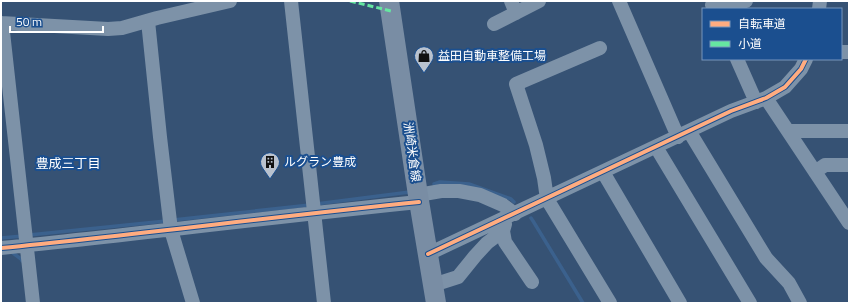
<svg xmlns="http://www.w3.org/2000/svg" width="850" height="304" font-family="'Titillium Web','Noto Sans JP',sans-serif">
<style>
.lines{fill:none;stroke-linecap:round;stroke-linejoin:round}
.stream{stroke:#3b618d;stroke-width:3.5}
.minor{stroke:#7d92a8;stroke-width:14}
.secondary{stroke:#798da4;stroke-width:20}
.quiet{stroke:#66e7a1;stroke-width:3;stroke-dasharray:6 3;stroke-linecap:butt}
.cycleway-casing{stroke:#1b4f8f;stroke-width:6}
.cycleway{stroke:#ffac80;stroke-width:4}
.labels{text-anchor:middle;stroke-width:4;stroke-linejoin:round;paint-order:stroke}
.poi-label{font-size:12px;fill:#fff;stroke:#1b4f8f;text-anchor:start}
.street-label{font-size:12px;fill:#fff;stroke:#1b4f8f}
.neighbourhood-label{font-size:13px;fill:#fff;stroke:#1b4f8f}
</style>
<rect width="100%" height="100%" fill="#365274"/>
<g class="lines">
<path class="stream" d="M434,184l6,-2 29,2 42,15 3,3
M316,204l94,-12
M531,218l2,3 50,82
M173,220l137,-15
M29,235l137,-14
M1,238l22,-2
M13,250v3l8,6 1,2"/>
<path class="minor" d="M291,1l33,302
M511,1l5,12
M619,1l59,136
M712,5l34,-4
M819,9l1,-8
M148,21l12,116 11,93 22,73
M1,23l107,6 14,-1 35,-10 73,-17
M2,23l31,280
M494,24l45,-23
M600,48l-84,36 20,61 8,33 3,21 63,104
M841,52h8
M737,59l19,43
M766,98l83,125
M689,131l77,127 23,25 11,20
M788,131h61
M656,147l94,156
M603,172l77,131
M815,172l10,-7h24
M418,195l23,-4h18l21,4 23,10 12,9
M505,224l-2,7 2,11 27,40
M1,248c140,-14 279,-32 418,-46
M428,254l303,-143 35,-13 19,-11 16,-18 5,-10
M433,285l25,-8 17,-21 12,-13 16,-12"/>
<path class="secondary" d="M389,1l29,194 18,108"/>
<path class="quiet" d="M350,1l41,10"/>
<g class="cycleway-casing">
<path id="cycleway" d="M1,248c140,-14 279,-32 418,-46
M428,254l303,-143 35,-13 19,-11 16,-18 5,-10"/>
</g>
<use href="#cycleway" class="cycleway"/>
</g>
<defs>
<g id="shop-pin" transform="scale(1)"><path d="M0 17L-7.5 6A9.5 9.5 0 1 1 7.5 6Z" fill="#b9c2ce" stroke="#1b4f8f"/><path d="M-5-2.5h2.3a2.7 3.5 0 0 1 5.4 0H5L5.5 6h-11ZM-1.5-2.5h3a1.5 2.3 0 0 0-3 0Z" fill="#111"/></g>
<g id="building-pin" transform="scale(1)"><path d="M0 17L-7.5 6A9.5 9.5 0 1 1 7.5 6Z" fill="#b9c2ce" stroke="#1b4f8f"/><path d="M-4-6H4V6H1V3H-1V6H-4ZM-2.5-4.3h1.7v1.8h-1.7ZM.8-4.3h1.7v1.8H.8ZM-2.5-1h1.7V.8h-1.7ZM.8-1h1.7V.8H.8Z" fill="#111"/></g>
</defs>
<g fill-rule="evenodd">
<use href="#shop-pin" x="424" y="56"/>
<use href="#building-pin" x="270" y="162"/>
</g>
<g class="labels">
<g class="poi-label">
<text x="438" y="60">益田自動車整備工場</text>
<text x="284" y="166">ルグラン豊成</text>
</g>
<g class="street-label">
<text transform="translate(412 152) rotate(82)" y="4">洲崎米倉線</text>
</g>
<g class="neighbourhood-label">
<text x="68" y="168">豊成三丁目</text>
</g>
</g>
<rect width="850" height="304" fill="none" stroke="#ffffff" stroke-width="4"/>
<rect x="702" y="8" width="140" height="52" fill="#1b4f8f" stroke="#7695bc"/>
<rect x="710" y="21" width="20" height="6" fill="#ffac80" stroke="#7695bc"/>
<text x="738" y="28" font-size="12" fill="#ffffff">自転車道</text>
<rect x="710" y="41" width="20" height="6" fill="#66e7a1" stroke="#7695bc"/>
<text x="738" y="48" font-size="12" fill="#ffffff">小道</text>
<path d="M10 26v6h93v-6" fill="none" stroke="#ffffff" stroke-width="2"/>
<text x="16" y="26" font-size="12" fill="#ffffff" stroke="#1b4f8f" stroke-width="3" paint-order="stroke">50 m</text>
</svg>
